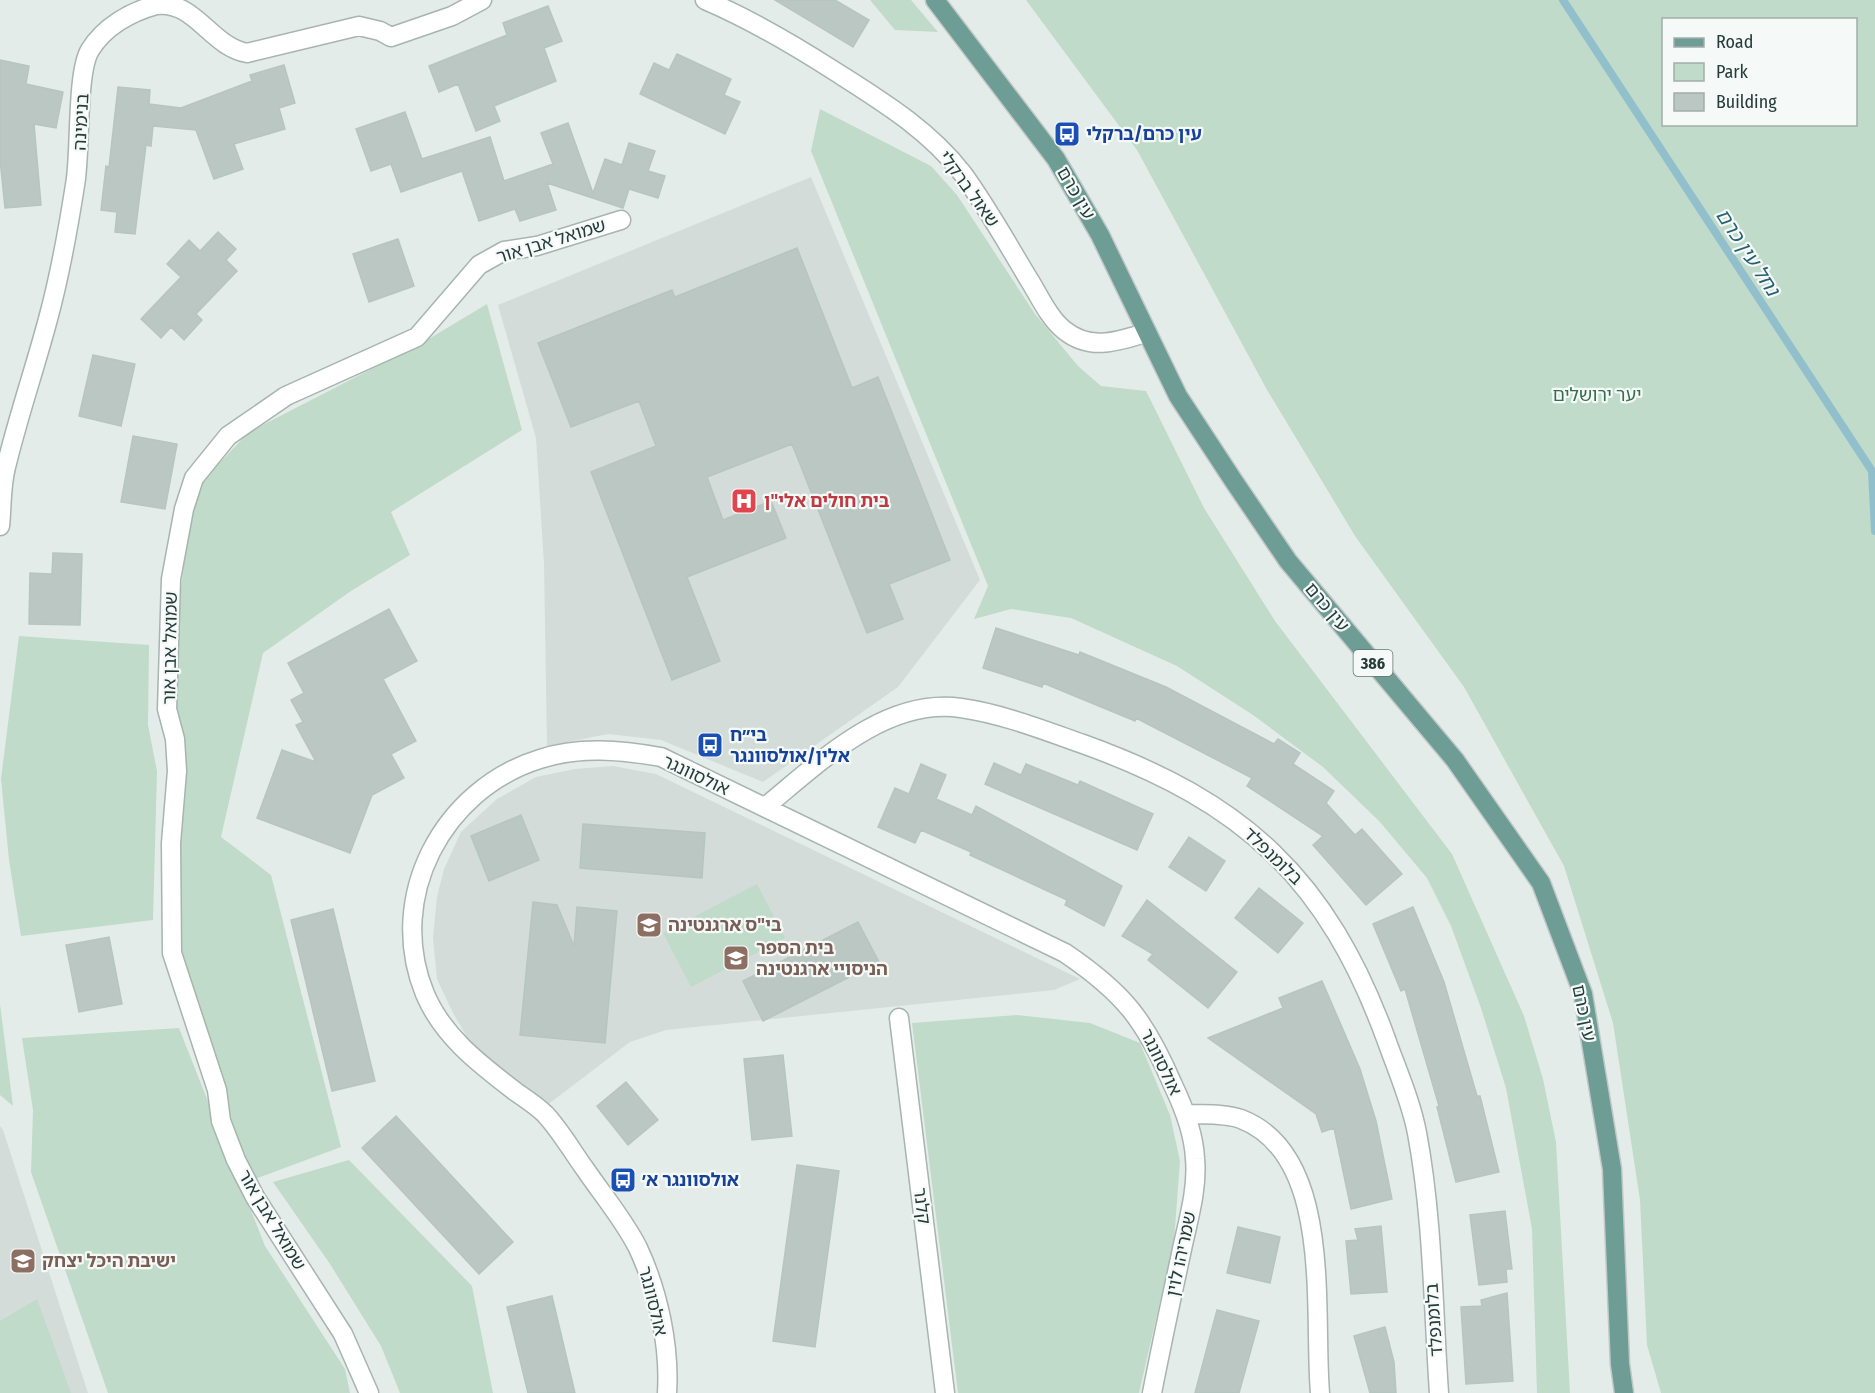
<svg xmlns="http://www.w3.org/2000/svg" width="1875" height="1393" font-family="'Fira Sans Condensed','Noto Sans Hebrew',sans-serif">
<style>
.built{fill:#d3dcd8}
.green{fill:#c0dbc9;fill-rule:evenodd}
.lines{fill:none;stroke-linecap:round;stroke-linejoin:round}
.stream{stroke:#92bfcc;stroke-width:8}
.building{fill:#bac7c2;stroke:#b7c5c0;stroke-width:1.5}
.street-casing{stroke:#a7b4b0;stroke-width:21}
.primary-casing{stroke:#c2c8c7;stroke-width:21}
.street{stroke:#fff;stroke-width:18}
.primary{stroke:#6d9d94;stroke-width:18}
.labels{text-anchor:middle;stroke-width:4.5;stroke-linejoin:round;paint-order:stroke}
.shield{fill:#f5f9f7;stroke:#637571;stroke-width:1.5}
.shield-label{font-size:16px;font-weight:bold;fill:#253c38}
.street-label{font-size:18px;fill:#253c38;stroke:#f5f9f7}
.transit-label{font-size:18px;font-weight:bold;fill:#164399;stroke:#f5f9f7;text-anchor:start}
.park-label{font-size:18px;fill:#336f4e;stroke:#f5f9f7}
.health-label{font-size:18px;font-weight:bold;fill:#be3a42;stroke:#f5f9f7;text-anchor:start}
.education-label{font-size:18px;font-weight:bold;fill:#785e54;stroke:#f5f9f7;text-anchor:start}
.water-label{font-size:20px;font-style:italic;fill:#256173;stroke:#f5f9f7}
</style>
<rect width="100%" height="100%" fill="#e4ece9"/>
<path class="built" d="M811,177l169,403 -82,107 -135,95 -102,-42 -53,-6 -61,12 -3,-182 -8,-126 -38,-133z
M613,766l43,8 424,205 -26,11 -388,40 -36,12 -92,70 -61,-58 -24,-41 -16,-34 -4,-41 4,-41 7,-28 17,-37 36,-33 39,-22 39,-8z
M0,1126l3,4 85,263h-88z"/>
<path class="green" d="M870,0h41l27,32 -43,-2z
M1026,0h849v1393h-214l-14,-48 -7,-145 -27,-177 -49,-157 -100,-179 -109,-151 -89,-148 -129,-238zM1664,20h192v104h-192z
M820,109l111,57 26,29 78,119 43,52 23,20 45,5 58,117 71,113 177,233 72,162 19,63 13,63 14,251h-33l-5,-164 -26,-141 -25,-80 -30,-82 -24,-48 -47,-56 -57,-55 -70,-52 -76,-49 -106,-48 -60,-9 -37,10 14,-33 -177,-435z
M487,304l35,126 -131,82 19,43 -59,36 -88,62 -42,184 50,38 70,272 -86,32 -12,-19 -60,-182 -6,-49 -2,-292 12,-97 8,-35 10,-27 44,-46 173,-89z
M19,636l130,9 -1,80 9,46 -4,149 -132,16 -12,-76 -8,-81z
M757,884l28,54 -94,49 -28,-54z
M0,1004l13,102 -13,-11z
M1017,1015l73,8 50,20 30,72 10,46 -6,80 -35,152h-181l-46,-370z
M179,1028l86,218 80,123 5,24h-242l-77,-221 2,-62 -11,-72z
M349,1160l123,126 21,107h-93l-19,-47 -51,-82 -57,-82z
M37,1299l34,94h-71v-72z"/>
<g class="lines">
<path class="stream" d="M1563,0l309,471 3,60"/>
</g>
<path class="building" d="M775,0h60l34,20 -16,27z
M548,6l14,35 -18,7 12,33 -62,25 6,15 -24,10 -18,-47 -19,8 -10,-26 78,-31 -4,-12z
M677,54l54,25 -7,16 16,7 -15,32 -85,-40 14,-31 15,7z
M0,60l29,6 -3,18 37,8 -7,36 -22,-4 7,81 -36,3 -5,-49z
M284,65l11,38 -16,5 6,21 -51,15 9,25 -29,10 -18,-49 -43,-4 -2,20 -5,-1 -11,89 -20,-2 2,-20 -16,-2 5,-44 3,1 9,-80 32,3 -1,14 32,4 71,-27 -2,-6z
M405,112l17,47 68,-22 14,44 49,-17 -12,-31 27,-10 25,70 12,-34 17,6 7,-22 26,8 -7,20 17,5 -7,22 -29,-9 -6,19 -76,-25 9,27 -36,11 -5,-12 -36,12 -17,-50 -61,21 -10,-28 -20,7 -15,-42z
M218,232l18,17 -10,11 11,11 -41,43 6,6 -18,20 -13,-13 -10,11 -20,-19 40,-42 -14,-13 22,-24 11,11z
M398,239l16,47 -45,16 -16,-48z
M797,248l55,140 26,-11 72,183 -61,24 14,35 -36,14 -75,-189 -85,33 16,43 48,-19 15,37 -99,39 33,84 -48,19 -81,-208 65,-26 -17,-45 -68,26 -33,-84 134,-53 3,7z
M93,355l42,9 -14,62 -42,-10z
M133,436l44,8 -12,65 -44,-7z
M53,553l29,1 -2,71 -51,-1 1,-51 22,1z
M389,609l28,52 -34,18 33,62 -25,13 13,24 -32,17 -22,58 -93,-35 25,-68 34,12 -20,-37 7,-3 -12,-22 13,-7 -16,-30z
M996,628l83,27 1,-3 86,35 108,57 4,-5 22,14 -7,11 41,27 -8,12 29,32 7,-6 40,45 -36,31 -53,-60 10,-9 -76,-50 5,-8 -116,-60 -1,3 -92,-38 -1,4 -59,-19z
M994,763l27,12 5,-11 52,21 2,-4 73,33 -16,36 -152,-66z
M921,764l25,11 -10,24 36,16 4,-9 146,80 -18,40 -39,-21 2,-5 -97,-45 1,-3 -50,-22 -6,13 -37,-16 17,-39 14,6z
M521,815l18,45 -50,21 -18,-45z
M583,824l122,9 -3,45 -122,-10z
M1189,837l36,24 -19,30 -37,-24z
M1259,888l44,35 -25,30 -43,-35z
M1147,900l90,72 -29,36 -60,-48 5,-6 -31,-18z
M533,902l24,3 17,41 3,-39 40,4 -12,132 -85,-8z
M1413,907l31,75 33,114h3l19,76 -43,10 -19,-75 2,-1 -34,-117 -4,2 -28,-67z
M333,909l42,172 -43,10 -41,-171z
M858,922l21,40 -116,59 -20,-40z
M109,937l13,67 -43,8 -13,-67z
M1322,981l38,88 16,52 16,78 -41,10 -17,-81 -12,4 -6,-18 -108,-76 75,-30 -4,-10z
M783,1055l9,81 -40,4 -8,-81z
M626,1082l32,38 -30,25 -31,-39z
M396,1116l117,126 -34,32 -117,-126z
M797,1165l42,6 -24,176 -42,-6z
M1505,1211l7,58h-6l1,13 -28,3 -9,-70z
M1381,1226l6,66 -36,2 -5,-53 12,-1 -3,-11z
M1238,1227l42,10 -10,46 -43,-10z
M1507,1293l6,88 -47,3 -5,-77 21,-1 -1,-6z
M552,1296l23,97h-47l-21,-86z
M1217,1310l42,11 -20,72h-44z
M1385,1327l9,35 2,31h-26l-16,-57z"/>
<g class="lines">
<g class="street-casing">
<path id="street" d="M705,0c47,20 89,45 131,72 47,30 93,58 127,102 24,33 44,69 65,104 11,17 20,39 36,52 26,21 52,12 81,3
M0,526c2,-19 1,-40 6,-59 12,-50 29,-99 42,-148 12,-44 20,-89 27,-134 6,-31 1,-112 15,-135 14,-23 40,-38 66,-45 39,-5 54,41 91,48l112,-27 21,5 11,6 61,-21 30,-16
M765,807c54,-44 120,-110 196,-99 42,6 82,22 122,36 161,58 244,134 303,295 11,31 25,62 31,94 16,85 16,174 22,260
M899,1018l46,375
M1186,1114c17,1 39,-1 55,5 93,36 72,192 79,274
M369,1393l-26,-59 -88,-137 -19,-37 -15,-39 -4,-31 -45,-137 -1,-110 6,-72 -2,-32 -8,-30 4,-130 13,-70 10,-31 34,-42 58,-40 131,-59 62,-72 25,-14 33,-5 84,-26
M667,1393c3,-48 -9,-102 -29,-145 -14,-28 -36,-54 -53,-79 -13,-18 -25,-39 -40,-55 -8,-8 -19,-15 -29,-22 -35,-27 -73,-55 -91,-98 -40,-97 18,-205 115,-235 39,-13 81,-9 121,-2l404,196c59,40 80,67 108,132 11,23 21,48 22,74 3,31 -8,65 -14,95 -10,46 -20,93 -29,139"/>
</g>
<g class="primary-casing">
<path id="primary" d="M935,0l121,159 44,76 78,161 55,84 55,81 167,199 86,123 42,111 29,175 8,195 4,29"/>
</g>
<use href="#street" class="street"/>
<use href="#primary" class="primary"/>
</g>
<defs>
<g id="bus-square" transform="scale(1.35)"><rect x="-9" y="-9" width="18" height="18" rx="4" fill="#1a4fb4" stroke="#f5f9f7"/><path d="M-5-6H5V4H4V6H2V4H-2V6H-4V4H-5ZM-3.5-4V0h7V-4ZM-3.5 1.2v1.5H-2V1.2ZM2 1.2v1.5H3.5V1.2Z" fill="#fff"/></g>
<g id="hospital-square" transform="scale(1.35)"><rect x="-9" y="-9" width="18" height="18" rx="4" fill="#e0444e" stroke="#f5f9f7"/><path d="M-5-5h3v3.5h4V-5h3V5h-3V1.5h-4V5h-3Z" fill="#fff"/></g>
<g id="school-square" transform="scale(1.35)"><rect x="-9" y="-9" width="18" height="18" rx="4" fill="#8d6e63" stroke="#f5f9f7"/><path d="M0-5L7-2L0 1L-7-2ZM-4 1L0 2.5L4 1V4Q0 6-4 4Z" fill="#fff"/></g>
</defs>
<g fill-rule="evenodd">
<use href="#bus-square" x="1067" y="134"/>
<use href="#hospital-square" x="744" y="501"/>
<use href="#bus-square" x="710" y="745"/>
<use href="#school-square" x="649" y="925"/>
<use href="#school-square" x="736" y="958"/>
<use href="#bus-square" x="623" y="1180"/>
<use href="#school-square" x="23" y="1261"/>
</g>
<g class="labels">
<rect class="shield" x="1353.5" y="650" width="39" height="26" rx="4.5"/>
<g class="shield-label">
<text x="1373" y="669">386</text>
</g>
<g class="street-label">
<text transform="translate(81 122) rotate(-87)" y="6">בנימינה</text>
<text transform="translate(969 189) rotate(54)" y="6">שאול ברקלי</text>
<text transform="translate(1076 193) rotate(60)" y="6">עין כרם</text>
<text transform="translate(551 241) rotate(-17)" y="6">שמואל אבן אור</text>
<text transform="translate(1327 607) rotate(50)" y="6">עין כרם</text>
<text transform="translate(170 648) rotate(-89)" y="6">שמואל אבן אור</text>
<text transform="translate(696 775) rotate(25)" y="6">אולסוונגר</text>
<text transform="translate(1273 856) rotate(44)" y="6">בלומנפלד</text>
<text transform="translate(1584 1013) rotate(78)" y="6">עין כרם</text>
<text transform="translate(1161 1062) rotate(64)" y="6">אולסוונגר</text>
<text transform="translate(922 1206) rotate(83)" y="6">קלנר</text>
<text transform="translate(272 1220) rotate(59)" y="6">שמואל אבן אור</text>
<text transform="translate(1181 1254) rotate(-78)" y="6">שמריהו לוין</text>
<text transform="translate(653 1301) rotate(76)" y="6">אולסוונגר</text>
<text transform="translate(1434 1320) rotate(-94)" y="6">בלומנפלד</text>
</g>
<g class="transit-label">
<text x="1086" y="140">עין כרם/ברקלי</text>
<text x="730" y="741">בי״ח<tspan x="730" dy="21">אלין/אולסוונגר</tspan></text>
<text x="642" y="1186">אולסוונגר א׳</text>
</g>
<g class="park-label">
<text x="1597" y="401">יער ירושלים</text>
</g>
<g class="health-label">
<text x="764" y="507">בית חולים אלי"ן</text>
</g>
<g class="education-label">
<text x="668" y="931">בי"ס ארגנטינה</text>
<text x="756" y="954">בית הספר<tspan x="756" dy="21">הניסויי ארגנטינה</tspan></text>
<text x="42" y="1267">ישיבת היכל יצחק</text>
</g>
<g class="water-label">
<text transform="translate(1748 252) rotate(57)" y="7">נחל עין כרם</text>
</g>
</g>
<rect x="1662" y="18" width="195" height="108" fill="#f5f9f7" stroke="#a2adab" stroke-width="1.5"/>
<rect x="1674" y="38" width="30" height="9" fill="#6d9d94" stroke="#a2adab" stroke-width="1.5"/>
<text x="1716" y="48" font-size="18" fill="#253c38">Road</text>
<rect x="1674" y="63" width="30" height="18" fill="#c0dbc9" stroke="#a2adab" stroke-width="1.5"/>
<text x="1716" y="78" font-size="18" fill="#253c38">Park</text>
<rect x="1674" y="93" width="30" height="18" fill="#bac7c2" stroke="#a2adab" stroke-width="1.5"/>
<text x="1716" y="108" font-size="18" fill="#253c38">Building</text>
</svg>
